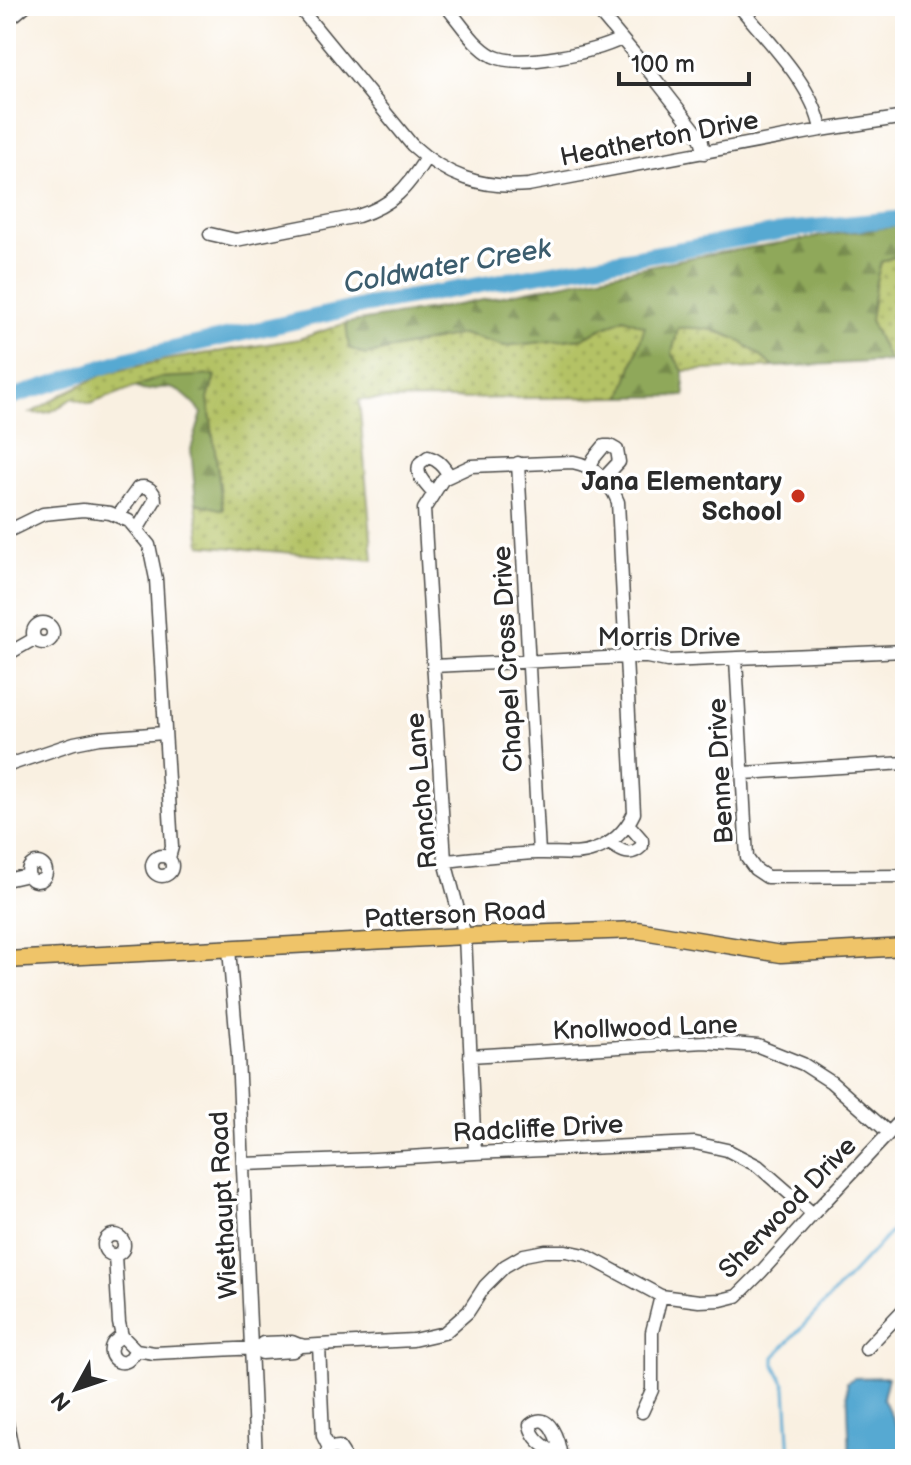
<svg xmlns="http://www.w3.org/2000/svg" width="911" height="1465" font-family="'Balsamiq Sans',sans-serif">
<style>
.grass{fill:url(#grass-dots);stroke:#707648;stroke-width:2}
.forest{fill:url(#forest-firs);stroke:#5d6a42;stroke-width:2}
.water{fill:#56a9d2;stroke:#406a7e;stroke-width:2}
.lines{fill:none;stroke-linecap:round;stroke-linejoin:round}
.stream{stroke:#56a9d2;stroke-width:3}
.river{stroke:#56a9d2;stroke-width:16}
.minor-casing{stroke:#4a4946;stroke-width:15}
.major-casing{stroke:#4a4946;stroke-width:19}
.minor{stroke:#fff;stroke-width:12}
.major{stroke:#efc469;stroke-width:16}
.poi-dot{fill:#c8321e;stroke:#fff;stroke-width:3}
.labels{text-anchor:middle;stroke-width:7;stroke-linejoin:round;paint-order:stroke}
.street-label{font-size:26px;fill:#2b2b2b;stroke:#fff}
.poi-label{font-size:26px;font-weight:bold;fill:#2b2b2b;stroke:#fff;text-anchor:end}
.water-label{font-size:28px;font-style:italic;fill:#3c5d6e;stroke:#fff}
</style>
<defs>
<pattern id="grass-dots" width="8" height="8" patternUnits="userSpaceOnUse" patternTransform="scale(2)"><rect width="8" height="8" fill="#b4c265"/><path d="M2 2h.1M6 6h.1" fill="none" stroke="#939e53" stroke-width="1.8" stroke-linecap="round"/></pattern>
<pattern id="forest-firs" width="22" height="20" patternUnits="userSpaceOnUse" patternTransform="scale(2)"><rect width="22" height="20" fill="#8fa85a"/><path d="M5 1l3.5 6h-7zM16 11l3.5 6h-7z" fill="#75894b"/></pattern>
</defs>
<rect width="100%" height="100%" fill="#fff"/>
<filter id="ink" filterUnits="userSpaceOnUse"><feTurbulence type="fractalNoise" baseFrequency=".0125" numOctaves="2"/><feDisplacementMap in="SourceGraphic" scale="16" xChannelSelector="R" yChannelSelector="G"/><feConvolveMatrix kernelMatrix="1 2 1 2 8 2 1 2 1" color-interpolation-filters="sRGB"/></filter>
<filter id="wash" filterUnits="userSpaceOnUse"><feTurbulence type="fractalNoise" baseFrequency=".006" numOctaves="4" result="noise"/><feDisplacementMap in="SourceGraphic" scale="32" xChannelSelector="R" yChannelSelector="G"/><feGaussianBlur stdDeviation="1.8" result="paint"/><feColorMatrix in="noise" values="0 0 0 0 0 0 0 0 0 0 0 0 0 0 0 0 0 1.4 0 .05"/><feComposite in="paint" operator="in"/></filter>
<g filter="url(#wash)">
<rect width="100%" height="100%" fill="#f9f0e1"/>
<path class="grass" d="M905,252v108l-16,1 -20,-41 7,-39 5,-19z
M624,318l21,8 -23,71 -263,3 14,160 -172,-15 -5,-42 27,6 -15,-110 7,-23 -56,2 -69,26 -18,-6c-15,11 -22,17 -41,15l30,-18 43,-21 61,-14 134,-21 47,-16 4,25 15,7 97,-21 42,12 78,-8z
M702,326l38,14 34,27 -91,4 -11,-18 6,-25z"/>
<path class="forest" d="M905,225v27l-24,10 -5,19 -6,39 19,41 -115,6c-33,-27 -51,-42 -96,-39l-6,25 11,18 2,25 -63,1 23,-71 -21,-8 -42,20 -78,8 -42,-12 -97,21 -16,-7 -3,-25 117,-19 230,-47 136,-22z
M215,375l-7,24 15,111 -27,-7 -5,-54 11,-36c-12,-13 -23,-28 -42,-25 -13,2 -12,5 -25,-1l24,-9z"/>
<path class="water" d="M888,1377l-5,21c8,20 22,39 22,61h-55l-3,-77 7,-4z"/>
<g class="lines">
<path class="stream" d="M790,1459l-4,-72 -12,-24v-6l131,-140"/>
<path class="river" d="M6,399l118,-39 243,-55 428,-76 110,-11"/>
</g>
</g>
<g filter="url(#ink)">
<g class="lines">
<g class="minor-casing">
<path id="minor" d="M298,6l114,139c34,31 69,44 116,40l293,-55 84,-13
M446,6c14,16 28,40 47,50 27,13 101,-4 128,-17
M594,6l58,69 46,59 4,8 2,11
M739,6c28,34 75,80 82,124
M6,22l19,-16
M210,234l26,6 122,-24c35,-11 49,-28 68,-58
M518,463l21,390
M589,468l5,-10 10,-12h6l7,4 2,12 -15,16
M433,493c-7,-9 -19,-18 -13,-30l8,-6c11,3 15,9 21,18
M118,516l20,-28c9,-3 17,2 17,12l-18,30
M6,532l37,-18 40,-4 27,3 19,8 20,24 7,34 16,268 -3,11
M33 633a10 10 0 1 1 20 0a10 10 0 1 1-20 0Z
M6,655l28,-16
M736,659l11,199 8,11 12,8 138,-1
M433,666l194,-9h20l20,4 238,-10
M6,766l68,-23 25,-5 65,-5
M744,773l161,-10
M609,843c12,8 21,15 33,3v-6l-14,-16
M152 866a10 10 0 1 1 20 0a10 10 0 1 1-20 0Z
M445,861c31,-3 62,-7 93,-8 19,-1 39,4 56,-3 18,-6 32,-20 40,-37l-16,-311c-8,-20 -23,-36 -45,-40l-102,4 -28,13 -19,30 21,352 20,75 10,217
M28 872a9 9 0 1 1 18 0a9 9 0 1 1-18 0Z
M6,880l22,-5
M229,949l9,107 18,403
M470,1056l234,-14 54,4 45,18 28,18 58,51
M243,1164l132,-5 100,-6 220,-10 32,7 31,16 55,48
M104 1245a10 10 0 1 1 20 0a10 10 0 1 1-20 0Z
M115,1255l4,68 3,13 14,14 18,3 103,-5 5,5 31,-2 8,-6
M122,1336c-3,2 -9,6 -10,9 -5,10 5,21 15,16 3,-1 7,-8 9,-11
M319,1345l4,91 6,12 -3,6 1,5
M257,1348l6,-5 29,-1 10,4 17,-1 94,-5 31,-7 24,-21 17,-26 20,-20 19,-11 21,-4h21l19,4 76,41 38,5 22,-1 16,-4 24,-24 52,-58 92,-98
M866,1349l39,-41
M642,1412l10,-22v-58l9,-36
M6,1418l8,41
M329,1448l10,-1 4,6 -1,6
M561,1457c-2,-14 -11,-49 -31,-32 3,17 20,24 33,34"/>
</g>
<g class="major-casing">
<path id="major" d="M6,960l459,-24 172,-6 144,24 124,-7"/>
</g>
<use href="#minor" class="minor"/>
<use href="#major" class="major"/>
</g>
</g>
<circle class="poi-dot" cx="798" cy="496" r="8"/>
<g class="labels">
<g class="street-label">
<text transform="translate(659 138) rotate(-11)" y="9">Heatherton Drive</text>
<text x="669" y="646">Morris Drive</text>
<text transform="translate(507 659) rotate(-93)" y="9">Chapel Cross Drive</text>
<text transform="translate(720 771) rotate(-93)" y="9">Benne Drive</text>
<text transform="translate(421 791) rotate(-95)" y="9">Rancho Lane</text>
<text transform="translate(455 914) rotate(-3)" y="9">Patterson Road</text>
<text transform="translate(645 1027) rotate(-2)" y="9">Knollwood Lane</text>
<text transform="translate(538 1128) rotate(-3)" y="9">Radcliffe Drive</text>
<text transform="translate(223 1205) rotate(-93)" y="9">Wiethaupt Road</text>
<text transform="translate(787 1207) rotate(-46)" y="9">Sherwood Drive</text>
</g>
<g class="poi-label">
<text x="782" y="490">Jana Elementary<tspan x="782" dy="30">School</tspan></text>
</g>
<g class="water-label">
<text transform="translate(447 265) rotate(-10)" y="10">Coldwater Creek</text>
</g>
</g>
<rect width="911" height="1465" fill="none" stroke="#fff" stroke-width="32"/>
<g transform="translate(76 1389) rotate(230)" stroke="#ffffff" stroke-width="6" paint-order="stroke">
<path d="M0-6L14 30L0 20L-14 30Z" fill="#2b2b2b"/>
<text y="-12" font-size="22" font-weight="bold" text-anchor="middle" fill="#2b2b2b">N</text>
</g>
<path d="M619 72v12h130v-12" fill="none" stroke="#2b2b2b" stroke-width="4"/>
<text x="631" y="72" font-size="24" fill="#2b2b2b" stroke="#ffffff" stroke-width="6" paint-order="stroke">100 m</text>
</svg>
